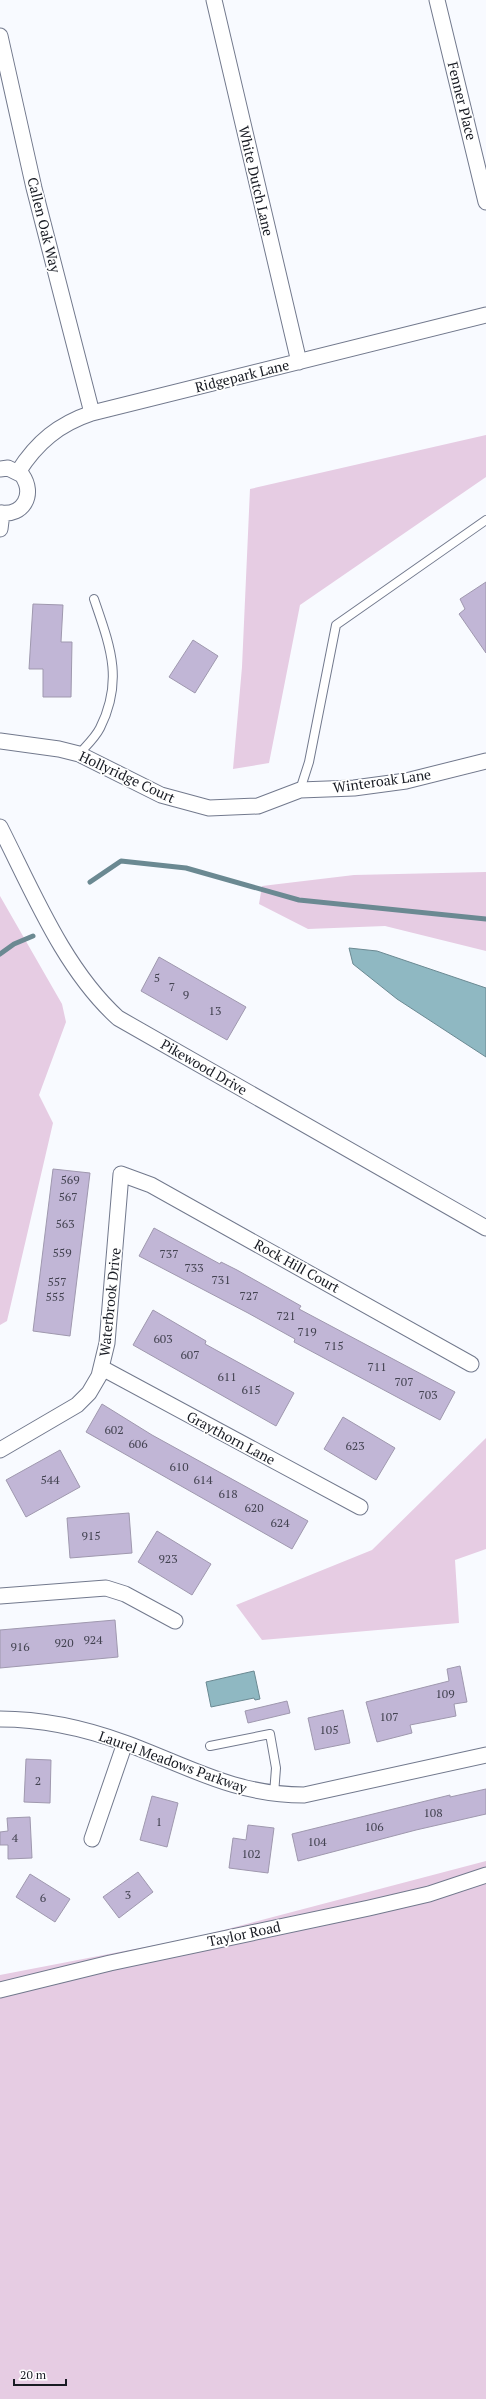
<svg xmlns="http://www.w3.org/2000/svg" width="486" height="2399" font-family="'PT Serif',serif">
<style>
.green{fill:#e6cce3}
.water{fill:#8fb8c2;stroke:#6b8992}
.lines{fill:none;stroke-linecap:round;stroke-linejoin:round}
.stream{stroke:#6b8992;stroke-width:5}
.building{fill:#c1b6d6;stroke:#9f98ae}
.lane-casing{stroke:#72798d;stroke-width:10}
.street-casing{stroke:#72798d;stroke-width:17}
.lane{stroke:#fff;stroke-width:8}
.street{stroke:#fff;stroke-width:15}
.labels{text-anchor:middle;stroke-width:3.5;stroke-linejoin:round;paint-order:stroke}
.number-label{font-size:12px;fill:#424250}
.street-label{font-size:14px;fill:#181b23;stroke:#fff}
</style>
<rect width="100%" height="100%" fill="#f8faff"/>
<path class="green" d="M486,435v42l-186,128 -31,158 -36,6 9,-102 8,-178z
M486,872v79l-101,-25 -77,3 -49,-25 3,-18 92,-11z
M0,896l62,108 4,18 -27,73 14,28 -46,198 -7,4z
M486,1438v111l-31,11 4,63 -197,17 -26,-35 136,-55z
M486,1861v538h-486v-424l197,-38z"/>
<path class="water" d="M349,948l28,3 109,37v69l-89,-58 -44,-35z
M254,1671l6,28 -5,1 -1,-2 -43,9 -5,-25z"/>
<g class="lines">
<path class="stream" d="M90,882l31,-21 65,7 113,32 187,19
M0,954l14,-10 19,-8"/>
</g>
<path class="building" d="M486,582v71l-27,-39 6,-5 -5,-10z
M33,604l30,1 -2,37h11l-1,55h-28v-28h-14z
M193,640l25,16 -23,37 -26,-16z
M159,957l87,50 -19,33 -86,-49z
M53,1169l37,4 -20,163 -37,-5z
M154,1228l66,36 1,-2 16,8 64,36 -2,3 156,83 -15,28 -146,-78 1,-3 -47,-26 -109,-57z
M153,1310l53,31 -1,3 89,49 -18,33 -143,-81z
M102,1404l50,31 156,86 -16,28 -206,-117z
M343,1417l52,31 -19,32 -52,-31z
M60,1450l20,37 -54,30 -20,-37z
M129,1513l3,40 -62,5 -3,-40z
M157,1531l54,33 -19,31 -54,-33z
M115,1620l3,37 -118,11v-38z
M460,1666l7,36 -13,2 2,12 -46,9 2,8 -35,9 -11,-40 83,-21 -2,-12z
M287,1701l3,12 -42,10 -3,-12z
M343,1710l7,33 -35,7 -7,-32z
M26,1759l25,1 -1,43 -26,-1z
M486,1789v25l-70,16 -118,31 -6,-27 158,-39v2z
M152,1796l26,7 -11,44 -27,-7z
M30,1817l2,41 -24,1v-14h-8v-13l8,-1 -1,-13z
M248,1825l26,3 -6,45 -39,-5 4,-30 13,2z
M138,1872l15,20 -34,26 -16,-21z
M30,1874l40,25 -15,23 -39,-25z"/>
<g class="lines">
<g class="lane-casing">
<path id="lane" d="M79,754c7,-8 16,-16 21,-26 24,-48 10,-82 -6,-129
M300,790l9,-28 27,-137 150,-105
M210,1746l60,-12 6,34 -2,26"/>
</g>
<g class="street-casing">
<path id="street" d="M214,0l85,362
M437,0l49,202
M0,36l34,152 58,225
M0,469l8,-1 14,7c13,19 2,41 -22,38
M18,472c19,-30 41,-48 74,-59l394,-98
M0,529l2,-16
M0,741l59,8 20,5 82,41 48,13 49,-2 42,-16 54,-2 52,-7 80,-20
M0,827c33,65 64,142 118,191l368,210
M102,1368l258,139
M0,1450l77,-45 12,-12 10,-17 8,-33 14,-169 30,11 320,179
M0,1596l106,-8 19,6 50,27
M0,1719c43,0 84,9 125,24 63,23 109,52 179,52l182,-40
M92,1839l33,-96
M0,1990l110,-27 259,-55 60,-14 57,-19"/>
</g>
<use href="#lane" class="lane"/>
<use href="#street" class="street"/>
</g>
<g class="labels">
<g class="number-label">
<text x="157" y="982">5</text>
<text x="172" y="991">7</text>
<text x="186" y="999">9</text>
<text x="215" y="1015">13</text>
<text x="70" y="1184">569</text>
<text x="68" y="1201">567</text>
<text x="65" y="1228">563</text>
<text x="62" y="1257">559</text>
<text x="169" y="1258">737</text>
<text x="194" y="1272">733</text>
<text x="221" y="1284">731</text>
<text x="57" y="1286">557</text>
<text x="249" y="1300">727</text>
<text x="55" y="1301">555</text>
<text x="286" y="1320">721</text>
<text x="307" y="1336">719</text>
<text x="163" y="1343">603</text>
<text x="334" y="1350">715</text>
<text x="190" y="1359">607</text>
<text x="377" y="1371">711</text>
<text x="227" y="1381">611</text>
<text x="404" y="1386">707</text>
<text x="251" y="1394">615</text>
<text x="428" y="1399">703</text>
<text x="114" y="1434">602</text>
<text x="138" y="1448">606</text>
<text x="355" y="1450">623</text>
<text x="179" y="1471">610</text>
<text x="50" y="1484">544</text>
<text x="203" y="1484">614</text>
<text x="228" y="1498">618</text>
<text x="254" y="1512">620</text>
<text x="280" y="1527">624</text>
<text x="91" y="1540">915</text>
<text x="168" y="1563">923</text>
<text x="93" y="1644">924</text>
<text x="64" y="1647">920</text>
<text x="20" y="1651">916</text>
<text x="445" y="1698">109</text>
<text x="389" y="1721">107</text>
<text x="329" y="1734">105</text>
<text x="38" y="1785">2</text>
<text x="433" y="1817">108</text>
<text x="159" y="1826">1</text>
<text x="374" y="1831">106</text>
<text x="15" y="1842">4</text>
<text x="317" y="1846">104</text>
<text x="251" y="1858">102</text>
<text x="128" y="1899">3</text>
<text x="43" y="1902">6</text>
</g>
<g class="street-label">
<text transform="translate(462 101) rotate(76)" y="5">Fenner Place</text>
<text transform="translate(256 181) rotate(77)" y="5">White Dutch Lane</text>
<text transform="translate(44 225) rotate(76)" y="5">Callen Oak Way</text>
<text transform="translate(242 376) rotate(-14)" y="5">Ridgepark Lane</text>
<text transform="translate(127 777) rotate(25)" y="5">Hollyridge Court</text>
<text transform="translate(382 781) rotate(-8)" y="5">Winteroak Lane</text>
<text transform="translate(204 1067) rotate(30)" y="5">Pikewood Drive</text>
<text transform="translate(297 1266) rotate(29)" y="5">Rock Hill Court</text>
<text transform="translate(110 1302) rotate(-84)" y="5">Waterbrook Drive</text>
<text transform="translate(231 1438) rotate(28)" y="5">Graythorn Lane</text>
<text transform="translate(173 1762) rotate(20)" y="5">Laurel Meadows Parkway</text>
<text transform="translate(244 1934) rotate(-12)" y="5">Taylor Road</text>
</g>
</g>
<path d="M14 2379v6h52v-6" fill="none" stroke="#181b23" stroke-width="2"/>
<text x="20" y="2379" font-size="12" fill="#181b23" stroke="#ffffff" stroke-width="3" paint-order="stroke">20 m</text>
</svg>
